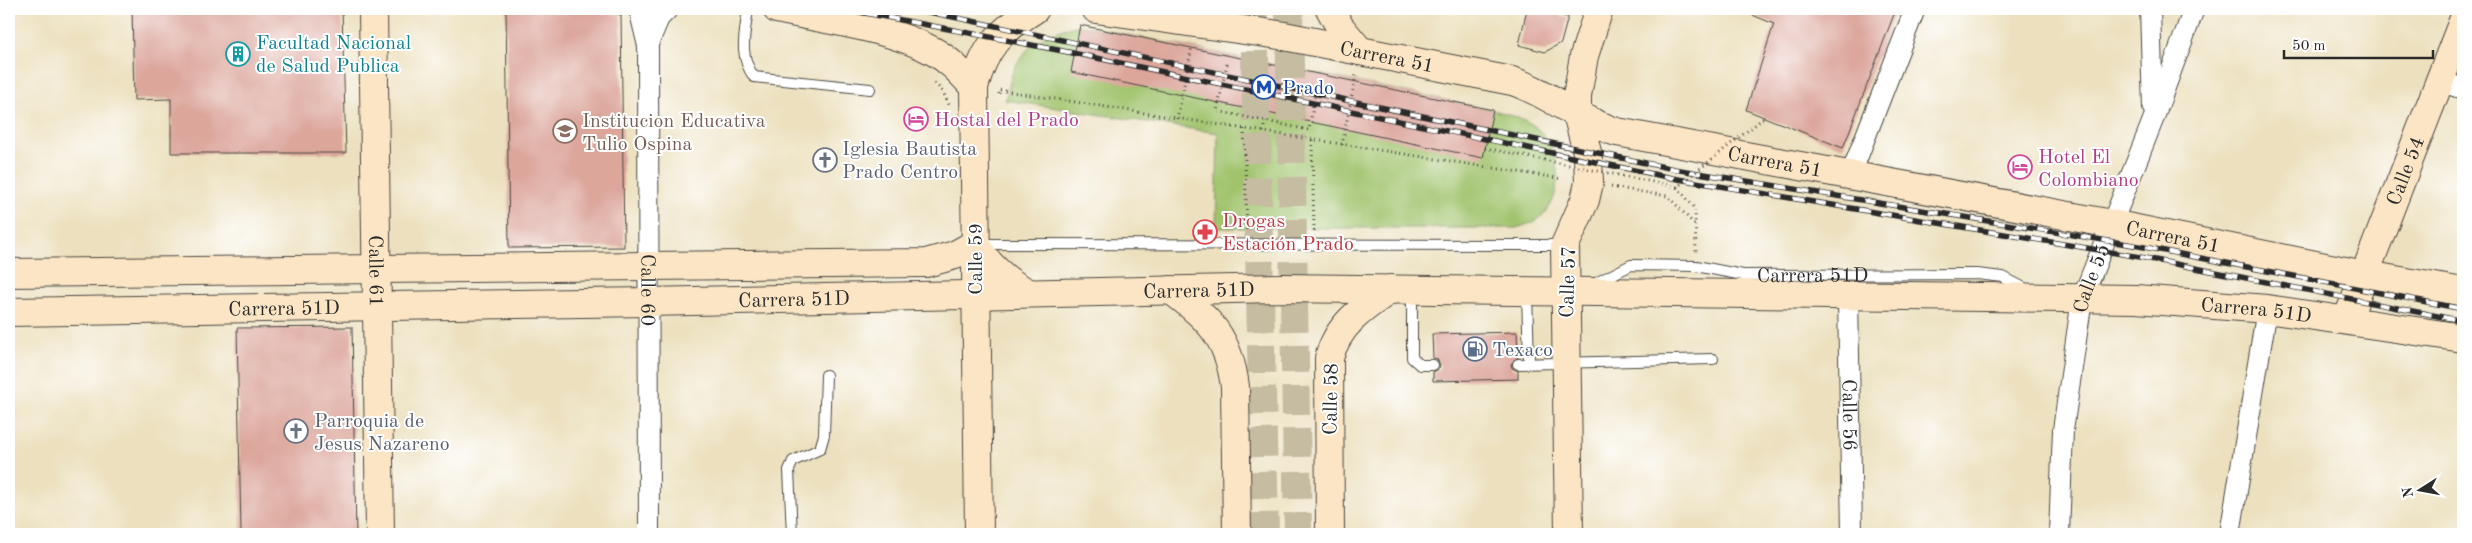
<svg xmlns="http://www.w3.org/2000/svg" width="2472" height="543" font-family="'Old Standard TT',serif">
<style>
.green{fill:#a0c36c;stroke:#66774c}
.building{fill:#dca69b}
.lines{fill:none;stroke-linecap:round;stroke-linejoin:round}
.primary-tunnel{stroke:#c5bca1;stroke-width:28;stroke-dasharray:28 14;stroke-linecap:butt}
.lane-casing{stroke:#484641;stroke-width:12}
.street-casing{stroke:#484641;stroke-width:22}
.secondary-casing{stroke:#484641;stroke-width:30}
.path{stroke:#484641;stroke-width:3;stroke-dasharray:1 4;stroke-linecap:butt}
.lane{stroke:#fff;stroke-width:10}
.street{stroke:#fff;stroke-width:20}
.secondary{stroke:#fce5c4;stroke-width:28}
.rail-casing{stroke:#2b2b2b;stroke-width:5.5}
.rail{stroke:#fff;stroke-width:4;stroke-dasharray:11;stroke-linecap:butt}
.path-bridge{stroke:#484641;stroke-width:3;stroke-dasharray:1 4;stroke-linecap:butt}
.labels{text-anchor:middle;stroke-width:4;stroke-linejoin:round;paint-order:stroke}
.culture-label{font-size:20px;fill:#0d838f;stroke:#fff;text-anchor:start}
.street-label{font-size:20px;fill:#2b2b2b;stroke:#fff}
.transit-label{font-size:20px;fill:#164399;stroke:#fff;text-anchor:start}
.hotel-label{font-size:20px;fill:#b23c85;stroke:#fff;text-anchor:start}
.education-label{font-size:20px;fill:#785e54;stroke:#fff;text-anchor:start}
.worship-label{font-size:20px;fill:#5b616d;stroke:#fff;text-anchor:start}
.health-label{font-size:20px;fill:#be3a42;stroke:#fff;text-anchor:start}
.service-label{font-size:20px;fill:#4e5e75;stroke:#fff;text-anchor:start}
</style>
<rect width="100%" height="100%" fill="#fff"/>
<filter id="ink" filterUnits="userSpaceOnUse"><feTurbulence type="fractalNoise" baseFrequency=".02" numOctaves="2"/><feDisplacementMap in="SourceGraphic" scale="10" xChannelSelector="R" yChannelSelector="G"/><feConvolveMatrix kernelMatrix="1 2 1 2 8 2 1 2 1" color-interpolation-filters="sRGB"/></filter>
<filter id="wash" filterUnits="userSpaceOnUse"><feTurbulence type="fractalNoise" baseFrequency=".0096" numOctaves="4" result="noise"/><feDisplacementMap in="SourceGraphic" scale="20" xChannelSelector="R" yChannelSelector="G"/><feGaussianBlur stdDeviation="1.12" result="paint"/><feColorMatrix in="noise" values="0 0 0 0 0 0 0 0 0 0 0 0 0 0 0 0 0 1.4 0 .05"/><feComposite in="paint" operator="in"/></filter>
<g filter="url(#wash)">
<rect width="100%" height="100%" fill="#ece0be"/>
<path class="green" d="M1080,25l413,85c17,5 35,8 48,22 19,20 22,59 5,80 -7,9 -19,13 -30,16h-300l2,-95 -213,-33c4,-12 6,-28 13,-38 14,-23 37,-32 62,-37z"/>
<g id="blocks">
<path class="building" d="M132,9h210l4,144h-175v-54l-37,1z
M506,9h90l25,6 3,232 -115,1z
M1527,9l41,8 -7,26 -16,9 -26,-7z
M1738,9h158l-53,139 -97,-38 28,-86z
M1080,25l413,85 -10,48 -412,-86z
M352,327l4,207h-115l-4,-206z
M1517,332l1,25 -7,7 1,4 6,3v8l-85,2v-9l6,-3 1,-4 -3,-6 -4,-1 -1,-24z"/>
</g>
</g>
<g filter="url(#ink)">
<use href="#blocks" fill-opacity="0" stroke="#484641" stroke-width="1"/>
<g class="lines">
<path class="primary-tunnel" d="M1254,9l11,525
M1289,9l9,525"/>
<g class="lane-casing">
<g id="lane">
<path d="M748,9c-3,25 -10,46 6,68l116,12"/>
<path d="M978,244l586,1"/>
<path id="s1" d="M1594,284l37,-19 65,1 47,9 234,-1 26,3 23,12"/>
<path d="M1412,290v68l8,7h13"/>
<path d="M1527,292l2,71"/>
<path d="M1518,364l195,-5"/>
<path d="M792,534l-3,-64 4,-9 27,-12 4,-14 2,-60"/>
</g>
</g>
<g class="street-casing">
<g id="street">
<path id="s2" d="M639,9l9,37 1,488"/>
<path d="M2150,9l3,99"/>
<path d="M648,44l11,-26 9,-9"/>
<path d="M2440,81l23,8"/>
<path d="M1851,174l64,-165"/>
<path id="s3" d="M1848,295l4,239"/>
<path id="s4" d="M2059,534l4,-104 19,-131 71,-179 41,-111"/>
<path d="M2230,534l37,-225"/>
</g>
</g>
<g class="secondary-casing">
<g id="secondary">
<path id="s5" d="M373,9l7,525"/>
<path d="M777,9c49,11 112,18 156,42 17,9 29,23 41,36"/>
<path id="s6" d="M1096,9l183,26 233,46c38,12 68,40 105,51l495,92 238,48 113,20"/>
<path d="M1330,9l10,18 20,24"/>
<path d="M9,273l917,-10 29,-8 20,-11c14,22 29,36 52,48"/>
<path d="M1171,290c39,29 58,48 64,97l2,147"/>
<path id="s7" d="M9,312l639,-10 633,-14 855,11 131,10 196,29"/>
<path id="s8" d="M2347,320l116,-299"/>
<path d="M979,534l-5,-447c11,-41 26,-56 61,-78"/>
<path d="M1330,534l-1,-176c9,-34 34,-50 62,-69"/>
<path d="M1569,534l-4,-289 20,-45 4,-17 -1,-27 -11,-43v-17l7,-40 15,-47"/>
</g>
</g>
<path class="path" d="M720,9l14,3
M1227,64l-10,47 92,19 8,-47
M935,83l8,9 7,15
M999,94v-4l564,89
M1177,119l15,-73
M1244,129l3,101
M1263,132l2,-11
M1312,140l2,91
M1342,145l14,-70
M1611,187l57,9 27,29
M1677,187l18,21 1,45"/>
<use href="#lane" class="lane"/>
<use href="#street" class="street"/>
<use href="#secondary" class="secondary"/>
<g class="rail-casing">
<path id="rail" d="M844,9l219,42 609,127 468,79 323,64
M915,9l759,160 465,77 324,63"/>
</g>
<use href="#rail" class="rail"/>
<path class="path-bridge" d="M1485,148l192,39 89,-71"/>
</g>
</g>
<defs>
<g id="building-ring" transform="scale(1.25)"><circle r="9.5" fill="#fff" stroke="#0f9aa8" stroke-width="1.5"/><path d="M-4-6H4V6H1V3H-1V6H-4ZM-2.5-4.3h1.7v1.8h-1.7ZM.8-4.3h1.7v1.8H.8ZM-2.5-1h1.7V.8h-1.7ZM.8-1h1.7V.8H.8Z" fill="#0f9aa8"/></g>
<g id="metro-ring" transform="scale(1.25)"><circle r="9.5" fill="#fff" stroke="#1a4fb4" stroke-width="1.5"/><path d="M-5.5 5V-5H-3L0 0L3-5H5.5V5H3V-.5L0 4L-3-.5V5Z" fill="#1a4fb4"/></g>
<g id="hotel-ring" transform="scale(1.25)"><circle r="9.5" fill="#fff" stroke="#d1479c" stroke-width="1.5"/><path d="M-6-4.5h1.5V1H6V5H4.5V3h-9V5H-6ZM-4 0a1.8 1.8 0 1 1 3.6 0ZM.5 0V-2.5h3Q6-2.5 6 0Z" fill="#d1479c"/></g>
<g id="school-ring" transform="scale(1.25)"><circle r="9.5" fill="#fff" stroke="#8d6e63" stroke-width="1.5"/><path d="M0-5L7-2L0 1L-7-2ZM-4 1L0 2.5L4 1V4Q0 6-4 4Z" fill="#8d6e63"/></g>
<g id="church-ring" transform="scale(1.25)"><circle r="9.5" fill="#fff" stroke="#6b7280" stroke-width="1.5"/><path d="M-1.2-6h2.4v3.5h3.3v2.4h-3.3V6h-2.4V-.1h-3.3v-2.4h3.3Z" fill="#6b7280"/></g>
<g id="pharmacy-ring" transform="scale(1.25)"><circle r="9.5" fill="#fff" stroke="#e0444e" stroke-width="1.5"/><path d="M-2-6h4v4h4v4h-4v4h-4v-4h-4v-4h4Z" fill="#e0444e"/></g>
<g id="fuel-ring" transform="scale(1.25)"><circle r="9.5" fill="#fff" stroke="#5c6f8a" stroke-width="1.5"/><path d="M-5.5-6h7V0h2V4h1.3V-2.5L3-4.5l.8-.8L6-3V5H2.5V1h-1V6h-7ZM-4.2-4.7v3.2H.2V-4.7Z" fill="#5c6f8a"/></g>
</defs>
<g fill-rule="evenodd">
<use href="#building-ring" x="238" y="54"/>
<use href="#metro-ring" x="1264" y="87"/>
<use href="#hotel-ring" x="916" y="119"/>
<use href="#school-ring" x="565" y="131"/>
<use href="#church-ring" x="825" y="160"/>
<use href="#hotel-ring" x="2020" y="167"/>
<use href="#pharmacy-ring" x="1205" y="232"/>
<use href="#fuel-ring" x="1475" y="349"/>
<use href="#church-ring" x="296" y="431"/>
</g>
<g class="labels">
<g class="culture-label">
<text x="256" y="49">Facultad Nacional<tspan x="256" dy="23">de Salud Publica</tspan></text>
</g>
<g class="street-label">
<text dy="7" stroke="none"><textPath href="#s6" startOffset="295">Carrera 51</textPath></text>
<text dy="7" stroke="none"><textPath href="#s6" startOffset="700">Carrera 51</textPath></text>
<text dy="7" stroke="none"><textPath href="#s8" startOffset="160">Calle 54</textPath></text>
<text dy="7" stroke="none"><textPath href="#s6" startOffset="1105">Carrera 51</textPath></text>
<text transform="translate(975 259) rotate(-90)" y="7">Calle 59</text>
<text dy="7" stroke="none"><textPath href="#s5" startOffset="262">Calle 61</textPath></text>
<text dy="7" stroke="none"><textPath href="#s1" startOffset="224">Carrera 51D</textPath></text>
<text dy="7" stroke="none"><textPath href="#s4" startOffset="259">Calle 55</textPath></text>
<text transform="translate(1567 282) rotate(-88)" y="7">Calle 57</text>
<text dy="7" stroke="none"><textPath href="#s7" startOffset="1190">Carrera 51D</textPath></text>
<text dy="7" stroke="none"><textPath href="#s2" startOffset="282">Calle 60</textPath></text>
<text dy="7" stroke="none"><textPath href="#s7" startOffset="785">Carrera 51D</textPath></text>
<text dy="7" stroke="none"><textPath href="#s7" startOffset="275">Carrera 51D</textPath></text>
<text dy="7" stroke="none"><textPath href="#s7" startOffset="2248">Carrera 51D</textPath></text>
<text transform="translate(1330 399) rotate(-89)" y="7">Calle 58</text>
<text dy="7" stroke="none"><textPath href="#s3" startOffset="120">Calle 56</textPath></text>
</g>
<g class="transit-label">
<text x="1282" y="94">Prado</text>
</g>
<g class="hotel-label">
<text x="934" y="126">Hostal del Prado</text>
<text x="2038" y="163">Hotel El<tspan x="2038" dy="23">Colombiano</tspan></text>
</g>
<g class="education-label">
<text x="582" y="127">Institucion Educativa<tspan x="582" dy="23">Tulio Ospina</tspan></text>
</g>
<g class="worship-label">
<text x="842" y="155">Iglesia Bautista<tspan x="842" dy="23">Prado Centro</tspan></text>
<text x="314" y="427">Parroquia de<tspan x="314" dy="23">Jesus Nazareno</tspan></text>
</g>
<g class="health-label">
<text x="1222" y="227">Drogas<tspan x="1222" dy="23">Estación Prado</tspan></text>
</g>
<g class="service-label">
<text x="1492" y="356">Texaco</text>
</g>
</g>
<rect width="2472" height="543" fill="none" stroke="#fff" stroke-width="30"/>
<g transform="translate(2420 490) rotate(259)" stroke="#ffffff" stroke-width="4" paint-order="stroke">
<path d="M0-4L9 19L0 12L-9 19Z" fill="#2b2b2b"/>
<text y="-8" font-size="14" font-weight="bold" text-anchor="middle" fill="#2b2b2b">N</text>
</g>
<path d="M2284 50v8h149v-8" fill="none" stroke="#2b2b2b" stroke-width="2.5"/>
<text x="2292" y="50" font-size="15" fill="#2b2b2b" stroke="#ffffff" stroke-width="4" paint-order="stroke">50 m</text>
</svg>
